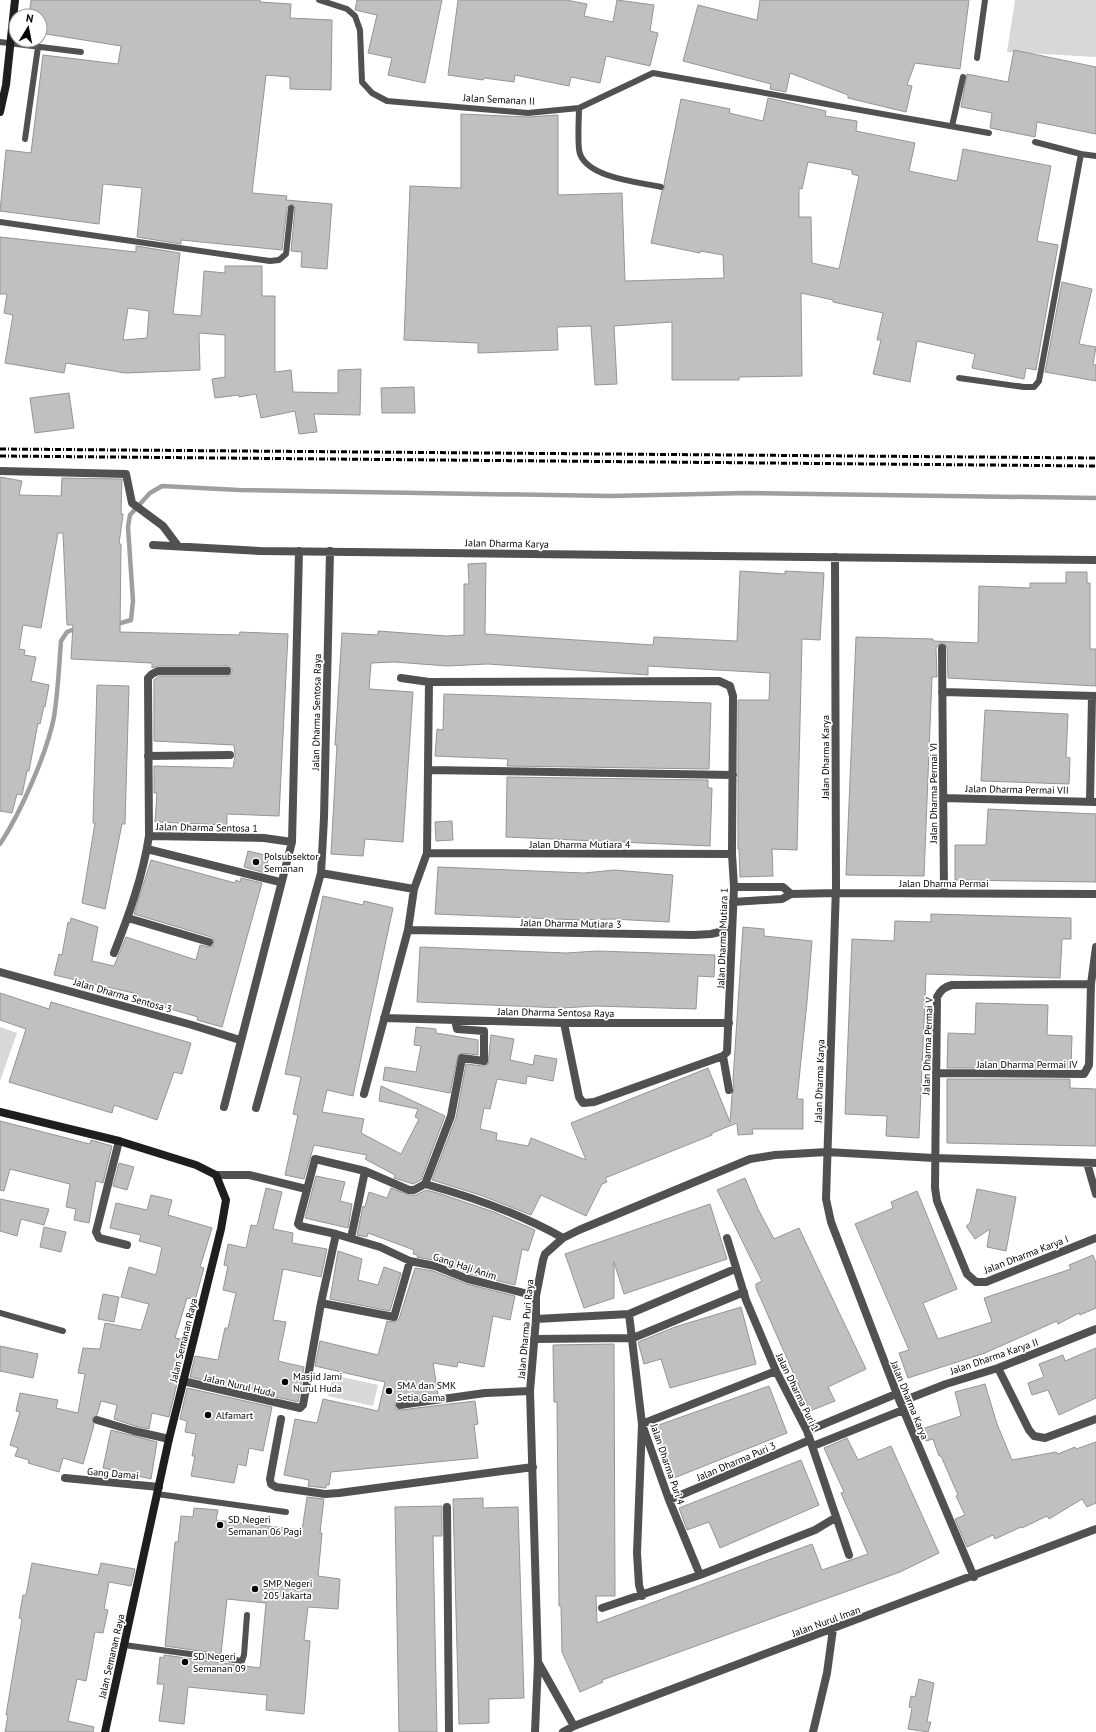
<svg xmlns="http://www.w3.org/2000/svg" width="1096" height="1732" font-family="'PT Sans',sans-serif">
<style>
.green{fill:#d8d8d8}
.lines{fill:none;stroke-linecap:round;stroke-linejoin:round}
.stream{stroke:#9f9f9f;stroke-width:4.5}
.building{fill:#c0c0c0;stroke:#959595;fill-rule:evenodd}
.lane{stroke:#515151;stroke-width:6}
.street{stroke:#515151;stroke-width:8}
.secondary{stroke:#1e1e1e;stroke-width:8}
.rail{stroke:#000;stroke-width:3;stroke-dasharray:6 2 1 2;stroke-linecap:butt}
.poi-dot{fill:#000;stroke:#fff;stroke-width:1.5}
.labels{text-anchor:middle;stroke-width:3.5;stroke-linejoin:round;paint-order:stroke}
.street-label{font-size:10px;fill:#000;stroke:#fff}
.poi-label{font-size:10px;fill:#000;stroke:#fff;text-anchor:start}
</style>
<rect width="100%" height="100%" fill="#fff"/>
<path class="green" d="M1015,0h81v57l-89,-5z
M0,1027l17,6 -17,48z
M333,1375l45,10 -5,21 -45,-10z"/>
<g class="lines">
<path class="stream" d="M114,625l17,-5 2,-19 -5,-74 2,-12 20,-22 12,-7 77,4 371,6 137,-3 349,5
M0,844c20,-30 47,-91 54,-127 4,-25 5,-51 7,-76l6,-9 10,-4"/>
</g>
<path class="building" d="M31,0h229v2l31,2 -1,14 42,2 -1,70 -41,-1v-12l-24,-2 -14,118 35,3 -1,4 46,4 -5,65 -26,-2 1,-15 -11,-1 4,-43 -3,-4 -5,4 -5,42 -101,-10v4l-44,-7 5,-49 -39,-4 -4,40 -99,-13 6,-61 25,3 12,-98 75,9 3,-18 -81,-13v-17h-11z
M357,0h85l-17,83 -37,-8 4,-17 -24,-5 9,-38 -22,-5z
M458,0h108l21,4 -3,12 29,6 4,-22 37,5 -4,26 8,2 -8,33 -44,-10 -6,27 -29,-6 -2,9 -54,-11 -1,7 -30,-4 -1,2 -35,-5z
M760,0h209l-9,69 -45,-6 -8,22 5,1 -6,26 -58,-14v-3l-58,-22 -4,19 -16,-3 1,-5 -88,-23 15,-56 59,15z
M1014,50l82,17v67l-59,-12 -2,15 -45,-9 2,-15 -31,-6 6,-33 41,8z
M768,98l58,13 -1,5 32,5 -1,10 59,12 -6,28 48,10 6,-32 88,17 -14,75 21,4 -22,125 -10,-2 -2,11 -52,-11 3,-14 -58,-13 -7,41 -37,-8 8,-34h-4l6,-27 -50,-11v-2l-32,-7 1,83 -63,1v3h-67v-58l-58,4 3,58 -22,1 -4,-59 -34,1 1,23 -80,3v-10l-74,-3 6,-154 51,2v-74l67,3 30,-2v80l64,-2 3,88 99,-3 -1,-23 -23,-4v2l-49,-10 11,-52 3,-3 -1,-4 17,-85 49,10 -1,4 34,8zM808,162l44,8v4l7,2 -20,93 -27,-6 -1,-46h-12v-29l3,1z
M0,237l136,15v-6l44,7 -7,61 28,2 3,-45 21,2v-7h37v30h13v76l16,-2 2,22 45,1v-23l23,-1 -1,46 -46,-1 3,18 -18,2 -4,-23 -34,7 -5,-24 -17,3v-2l-24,3 -3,-19 13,-2v-42l-26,-2 1,37 -75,3 -59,-10 -2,10 -59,-10 8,-48 -9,-2 3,-19h-7zM128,308l21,3 -2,27 -24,2z
M1062,282l30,7 -13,55 17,3 -3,17 3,1v16l-51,-9z
M414,387l1,26h-33l-1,-25z
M69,393l5,35 -39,5 -5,-35z
M0,477l22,4 -3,14 42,1 1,-18 60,1 -1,35h2l-4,30h2l-1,88 119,3 1,-3 48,2 -9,182 -52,-2v11l-72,-3 2,-29h-3v-27l79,2 2,-13 -1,-10 -80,-4v-61l5,-4h68l5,-3v-4l-5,-3h-69l-6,2v-5l-81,-4 2,-34h-6l-4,-92h-5l-17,95 -18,-3 -4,24 6,1 -1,5 12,2 -5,24 18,4 -4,22 -1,-1 -4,18 -2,-1 -9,48h-2l-5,24 -5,-1 -5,19 -12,-2z
M486,563l-1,71 168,11 1,-8 83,4 3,-70 45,3v-3l39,2 -4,67 -18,-1 -5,211 -25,-1 1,27 -33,1 -1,-28h-1v-149h31l1,-27 -122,-7v9l-160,-11 -41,2 -52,-4 -24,1 -2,26 44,3 -10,150 -38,-3 -2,17 -32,-2 6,-109h-2l7,-112 36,2v-4l68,5 18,-1v-51h5l-1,-20z
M1066,572h21v11h3v66h6v37l-148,-8 -1,-30 -3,-5 -5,1 -3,4 1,29h-5l-8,199 -78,-1 10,-238 77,2v2l45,2 1,-57 51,2v-5h36z
M97,685l32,1 -4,138h-3l-17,85 -23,-6 13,-80h-2z
M444,694l267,9 -2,66 -202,-3 1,-7 -73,-3 2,-27 6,1z
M985,710l83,4 -2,43 4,1 -1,26 -88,-3z
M507,777l201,3v8h4l-2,58 -204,-9z
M988,809l108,5v68l-141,-2v-35h31z
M452,821l1,19 -17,1 -1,-19z
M248,851l21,5 -4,17 -21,-6z
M151,860l84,23 1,-3 4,2 1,-4 21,5 -40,144 -25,-7 1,-3 -62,-18 2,-5 -84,-19 5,-21 3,1 6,-33 2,1 1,-5 27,9 -6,34 22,5 12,-29 70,23 4,-15 8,2 5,-1 1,-6 -3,-3 -77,-23z
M438,867l146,6 31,-3 58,5 -4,47 -57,-3 -32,1 -145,-6z
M323,896l40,9 1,-4 29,7 -40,188 -26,-6 -5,22 42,7 -3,14 40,21 18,-35 -4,-2 3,-8 -39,-8 2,-15 64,30 -24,64 -8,4 -19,-6 1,-3 -30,-16 2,-4 -53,-10 -10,34 -19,-4 13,-60 -5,-1 8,-37 -16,-3z
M931,914l140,4v21h-9l-2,39 -134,-4 -7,164 -33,-2 1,-20 -42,-2 7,-175 42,2 1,-20 36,1z
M743,927l21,2v7l48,5 -5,61 -10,97h6v30h-51l1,5 -15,1 -1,-12 -25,10v2l-107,43 2,4 -5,2 -16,32 -45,-21 -10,20 -51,-20 -48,-15 24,-62 10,-54 17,2 5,-2 3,-29 23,4 -4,21 23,5 2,-10 22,4 -4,22 -26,-5 -1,8 -29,-5 -7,30 -6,-1 -4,21 17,4 -1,7 32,6 3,-8 55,22 -15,-37 137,-55 22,54 2,-27 2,-6 -1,-9z
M420,947l146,6 31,-2 118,4 -1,22 -16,-1 -2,33 -102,-3 -31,2 -146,-6z
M0,993l49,16 2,-7 140,41 -9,31 -8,-2 -17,48 -43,-15 -2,8 -103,-31 17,-53 -26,-9z
M976,1003l72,2 -1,30 25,1 -1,32h-124l1,-35 27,1z
M416,1027l20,2v4l42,7v15l-16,-2 -4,2 -8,38 -67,-13 2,-13 31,5 5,-26 -7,-1z
M947,1079h123v9l26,1v57l-149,-3z
M0,1121l90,23 1,-4 21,6 -9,37 -7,-2 -7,42 -15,-3 2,-11 -10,-2 4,-23 -60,-15 -6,22 -4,-1z
M119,1163l15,4 -7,23 -14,-4z
M316,1176l29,6 -5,19 12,3 -4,24 -43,-10z
M745,1178l13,31 16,30 25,-11 67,141 -38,18 7,14 -25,10 -54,-123v-4l6,-3 -45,-91z
M266,1188l16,4 -9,37 20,4 -1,10 35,6 -6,28 -38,-8 -10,51 13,2 -8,39 26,6 -6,35 -108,-25 5,-21 23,4 7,-32h3l8,-35 -13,-3 5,-24 -4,-1 4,-21 18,4 5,-23 6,1z
M391,1188l18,7h7l10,-5 15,4 53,18 41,18 -7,21 -6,-2 -7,36 -45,-11 -33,-13 -20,-4 1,-2 -5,-1 1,-4 -46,-17 -1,4 -10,-2 6,-29 2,1 4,-15 18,6z
M977,1189l39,8 -10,54 -19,-4 3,-18 -15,10 -9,-13 4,-3z
M917,1191l40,98 -34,14 15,36 54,-17 -8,-24 87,-29 -2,-4 24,-10 3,8v45l-16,7 -1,-2 -21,11 -1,-3 -72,32 -77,25 -9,-25 10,-3 -54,-126 38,-16 -2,-6z
M151,1195l21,5 -4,15 44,13 -12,39 4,1 -9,32 -8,-2 -12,40 6,1 -3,14 6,1 -15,63 -17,-4 -3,16 -14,-3 -21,-7 3,-14 -16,-4 -4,14 -5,3 2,7 -11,39 -20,-6 -4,14 -31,-9 1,-3 -14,-4 3,-8 -8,-3 10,-33 -4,-1 4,-18 38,7 -2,8 22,5 7,-39 -7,-1 5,-25 17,1 5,-26 36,7 8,-26 -28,-7 8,-30 27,8 6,-28 -23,-6 2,-6 -31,-7 6,-25 31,7z
M0,1199l49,10 -5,16 -23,-6 -4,17 -17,-5z
M710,1204l17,55 -103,35 -10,-32v36l-30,10 -19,-54z
M44,1227l22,5 -5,20 -21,-5z
M338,1251l24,8 -4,21 20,5 6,-18 17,6 -11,38 -60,-12z
M415,1268l18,3 34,13 48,12 -5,24 -17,-4 -9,51 -26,-5 -1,5 -24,-4 5,31 -39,6 -4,3 1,6 5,1 74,-9 3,23 -4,1 4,33 -147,14 -2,13h-3v3l-18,-2 1,-6 -25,-5 11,-56 22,4 6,-24 55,12 7,-29 -70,-16 5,-25 58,14 9,-34 8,1 4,-3z
M103,1294l16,3 -5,25 -16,-3z
M741,1307l15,57 -86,24 -9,-29 -17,5 -6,-22 37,-15z
M614,1344l1,252h-19l1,27 215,-79 10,26 46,-16 -27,-61 3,-1 -20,-44 23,-10 11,22 33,-14 48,107 -39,19 -298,108 1,2 -23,10 -18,-40 -1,-46h-2l-2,-204h-3l-1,-57z
M0,1346l38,8 -5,24 -33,-7z
M1096,1348v50l-37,17 -11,-25 -16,5 -4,-12 16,-6 -5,-13 24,-9 2,6z
M985,1384l12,40 15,36 44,-8 2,2 17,-7 1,2 20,-7v61l-9,4 -5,-8 -33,20 -2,-3 -25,12 -1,-1 -26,12 -2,-4 -26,12 -12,-28 10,-4 -9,-19 2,-1 -17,-39h-2l-6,-17 -7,2 -4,-12 39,-13 -6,-24z
M769,1386l18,47 -113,45 -21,-51z
M187,1388l85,19 -9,44 -14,-3 -3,18 -8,-2 -4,19 -43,-7 4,-20h-3l4,-22 -11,-2 2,-11 -7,-2z
M111,1430l46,12 -6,37 -48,-11z
M801,1460l18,45 -99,43 -11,-26 -22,8 -8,-22z
M307,1497l17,2 -4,34h2l-4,43 22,3 -2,30 -30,-2 -4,33 6,1 -6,73 -38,-4 1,-15 -79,-8 -4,37 -25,-3 5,-37h-7l3,-27 4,1v-3l96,13 6,-65 -39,-4 -6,55 -56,-8 10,-104h3l3,-26 12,1 1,-9 24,2 -2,10 86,10z
M483,1498v10l35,-1 6,191 -35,1v24l-30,1 -6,-225z
M442,1506v30h-9l4,196h-38l-4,-225z
M32,1563l66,12 3,-12 34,6 -4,17 -22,-4 -5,27 4,1 -5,23 -8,-1 -9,49 -9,-2 -9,42 26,6 -1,5h-88l3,-17h-2l16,-96 -3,-1 4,-23h3z
M919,1679l15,4 -7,39h4l-3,10 -20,-3 4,-21 -3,-1 2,-11 4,1z"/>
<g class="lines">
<path class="lane" d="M319,0l28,9 8,7 5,14 2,52 10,11 15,8 141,12 51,-5 74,-35 336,60
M0,42l81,10
M977,58l8,-58
M579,108c0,9 -2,39 1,46 9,24 58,28 81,33
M952,126l11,-49
M25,139l13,-92
M1035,142l46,12
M0,222l270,39 9,-1 7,-6 5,-46
M959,378l65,9h10l5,-6 42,-227 15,2
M0,1313l63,18
M157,1494l129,18
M124,1645l118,16 2,-6 3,-40"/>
<path class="street" d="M0,471l126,3 6,29 31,23 15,20
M153,545l107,6 836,9
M835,557l1,329 -10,313 5,23 69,180 74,175
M942,648l2,245
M401,678l28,4
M942,692l154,4
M148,756l82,-1
M428,770l305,5
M943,798l153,4
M1090,801l2,-105
M149,836l-1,-158 4,-4 6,-3h69
M147,849l133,33
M427,853l305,1
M321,873l93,16 -6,41 -44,164
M734,887h49l8,7
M414,889l13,-36 2,-171 290,-1 11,5 3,10 -1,158 2,33 -7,165 -4,4 -129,46 -11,1 -4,-6 -15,-74
M733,902l49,-3 9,-5 45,-1 260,1
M128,918l81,24
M408,930l286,5 17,-1 21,-5
M114,953c15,-38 29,-77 35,-117l115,2 28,4
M0,972l192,53 48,15
M1091,984l-139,1c-8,2 -11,5 -15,12l-2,191 2,13 30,73 9,8h10l110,-44
M384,1018l180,5h165
M723,1056l6,34
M936,1073l148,1 5,-9 2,-81 5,-37
M224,1107l68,-265 7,-291
M256,1108l65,-235 3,-55 6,-267
M119,1141l-23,91 3,6 28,7
M1087,1163l9,31
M365,1171l44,19h5l11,-6
M216,1175h33l57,14
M425,1184l26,-68 11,-58 22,3v-30l-27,-2 -2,-9
M425,1184c47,13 96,30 138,54
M336,1234l-36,-8 -2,-2 17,-65 50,12 -14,67
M727,1238l19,62 30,71 31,60 42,124
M410,1261l-16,56 -73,-14 15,-69 44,13 30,14 25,5 33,13 68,17
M629,1314l13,110 -5,129 2,32 3,11
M536,1319l93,-5 106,-45
M534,1339l99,-1 111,-46
M998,1368l31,62 5,6 11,2 51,-19
M183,1381l117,27 3,-3 18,-102
M900,1402l46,-18 52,-16 98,-39
M400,1405l85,-12 45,-2
M281,1419l-11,60 1,5 5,3 49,7 14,-1 194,-26
M97,1420l37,11 35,8
M807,1431l89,-37
M813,1446l90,-36
M65,1478l94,9
M669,1500l141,-60
M447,1507l2,225
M700,1575l-31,-75 -27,-76 134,-53
M602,1608l98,-33 115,-45 20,-12
M538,1662l36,64
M535,1732l3,-70 -8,-271 6,-72v-23l7,-36 2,-6 18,-16 16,-8 171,-71 25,-4 52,-3 107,6 162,5
M563,1732l11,-6 522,-197
M813,1732l14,-59 6,-44"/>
<path class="secondary" d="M0,112l6,-27 9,-85
M0,1112l119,29 77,24 20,10 10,25 -5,29 -52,210 -64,293"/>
<path class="rail" d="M0,449l1096,9
M0,456l1096,10"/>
</g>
<g class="poi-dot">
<circle cx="256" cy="862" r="4"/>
<circle cx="285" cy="1382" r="4"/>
<circle cx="389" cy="1391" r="4"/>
<circle cx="208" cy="1415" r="4"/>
<circle cx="220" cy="1525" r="4"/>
<circle cx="255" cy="1589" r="4"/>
<circle cx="185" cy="1662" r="4"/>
</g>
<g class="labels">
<g class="street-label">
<text transform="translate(499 99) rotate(3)" y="4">Jalan Semanan II</text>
<text transform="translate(507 543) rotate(1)" y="4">Jalan Dharma Karya</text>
<text transform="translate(316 712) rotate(-89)" y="4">Jalan Dharma Sentosa Raya</text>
<text transform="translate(825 757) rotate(-90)" y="4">Jalan Dharma Karya</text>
<text transform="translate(1017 789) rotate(1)" y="4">Jalan Dharma Permai VII</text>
<text transform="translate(933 793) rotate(-90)" y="4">Jalan Dharma Permai VI</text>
<text transform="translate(207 827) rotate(1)" y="4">Jalan Dharma Sentosa 1</text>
<text x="580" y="848">Jalan Dharma Mutiara 4</text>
<text x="944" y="887">Jalan Dharma Permai</text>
<text transform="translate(571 923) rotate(1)" y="4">Jalan Dharma Mutiara 3</text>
<text transform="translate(722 938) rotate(-88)" y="4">Jalan Dharma Mutiara 1</text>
<text transform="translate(123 995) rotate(16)" y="4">Jalan Dharma Sentosa 3</text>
<text transform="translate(556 1012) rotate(1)" y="4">Jalan Dharma Sentosa Raya</text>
<text transform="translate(927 1046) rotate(-88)" y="4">Jalan Dharma Permai V</text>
<text x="1027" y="1068">Jalan Dharma Permai IV</text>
<text transform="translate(819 1081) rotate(-88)" y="4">Jalan Dharma Karya</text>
<text transform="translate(1026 1254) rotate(-21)" y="4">Jalan Dharma Karya I</text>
<text transform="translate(465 1266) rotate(18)" y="4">Gang Haji Anim</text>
<text transform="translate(525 1329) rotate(-85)" y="4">Jalan Dharma Puri Raya</text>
<text transform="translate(183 1340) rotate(-76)" y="4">Jalan Semanan Raya</text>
<text transform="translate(994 1356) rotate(-19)" y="4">Jalan Dharma Karya II</text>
<text transform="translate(240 1385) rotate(13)" y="4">Jalan Nurul Huda</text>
<text transform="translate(798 1392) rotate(64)" y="4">Jalan Dharma Puri 1</text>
<text transform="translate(910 1400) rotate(68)" y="4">Jalan Dharma Karya</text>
<text transform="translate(736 1461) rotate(-23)" y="4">Jalan Dharma Puri 3</text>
<text transform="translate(668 1464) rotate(71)" y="4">Jalan Dharma Puri 4</text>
<text transform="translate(113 1473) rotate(5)" y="4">Gang Damai</text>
<text transform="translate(826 1621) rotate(-20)" y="4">Jalan Nurul Iman</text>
<text transform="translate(111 1656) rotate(-77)" y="4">Jalan Semanan Raya</text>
</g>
<g class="poi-label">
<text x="264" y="860">Polsubsektor<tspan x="264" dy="12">Semanan</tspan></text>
<text x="293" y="1380">Masjid Jami<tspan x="293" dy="12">Nurul Huda</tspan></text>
<text x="397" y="1389">SMA dan SMK<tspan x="397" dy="12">Setia Gama</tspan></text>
<text x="216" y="1419">Alfamart</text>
<text x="228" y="1523">SD Negeri<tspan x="228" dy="12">Semanan 06 Pagi</tspan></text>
<text x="263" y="1587">SMP Negeri<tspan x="263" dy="12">205 Jakarta</tspan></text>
<text x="193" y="1660">SD Negeri<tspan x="193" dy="12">Semanan 09</tspan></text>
</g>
</g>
<g transform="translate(28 28) rotate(10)"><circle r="19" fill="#ffffff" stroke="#999999"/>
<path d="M0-3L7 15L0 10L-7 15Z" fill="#000000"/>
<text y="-6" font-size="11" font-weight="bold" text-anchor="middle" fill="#000000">N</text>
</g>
</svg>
